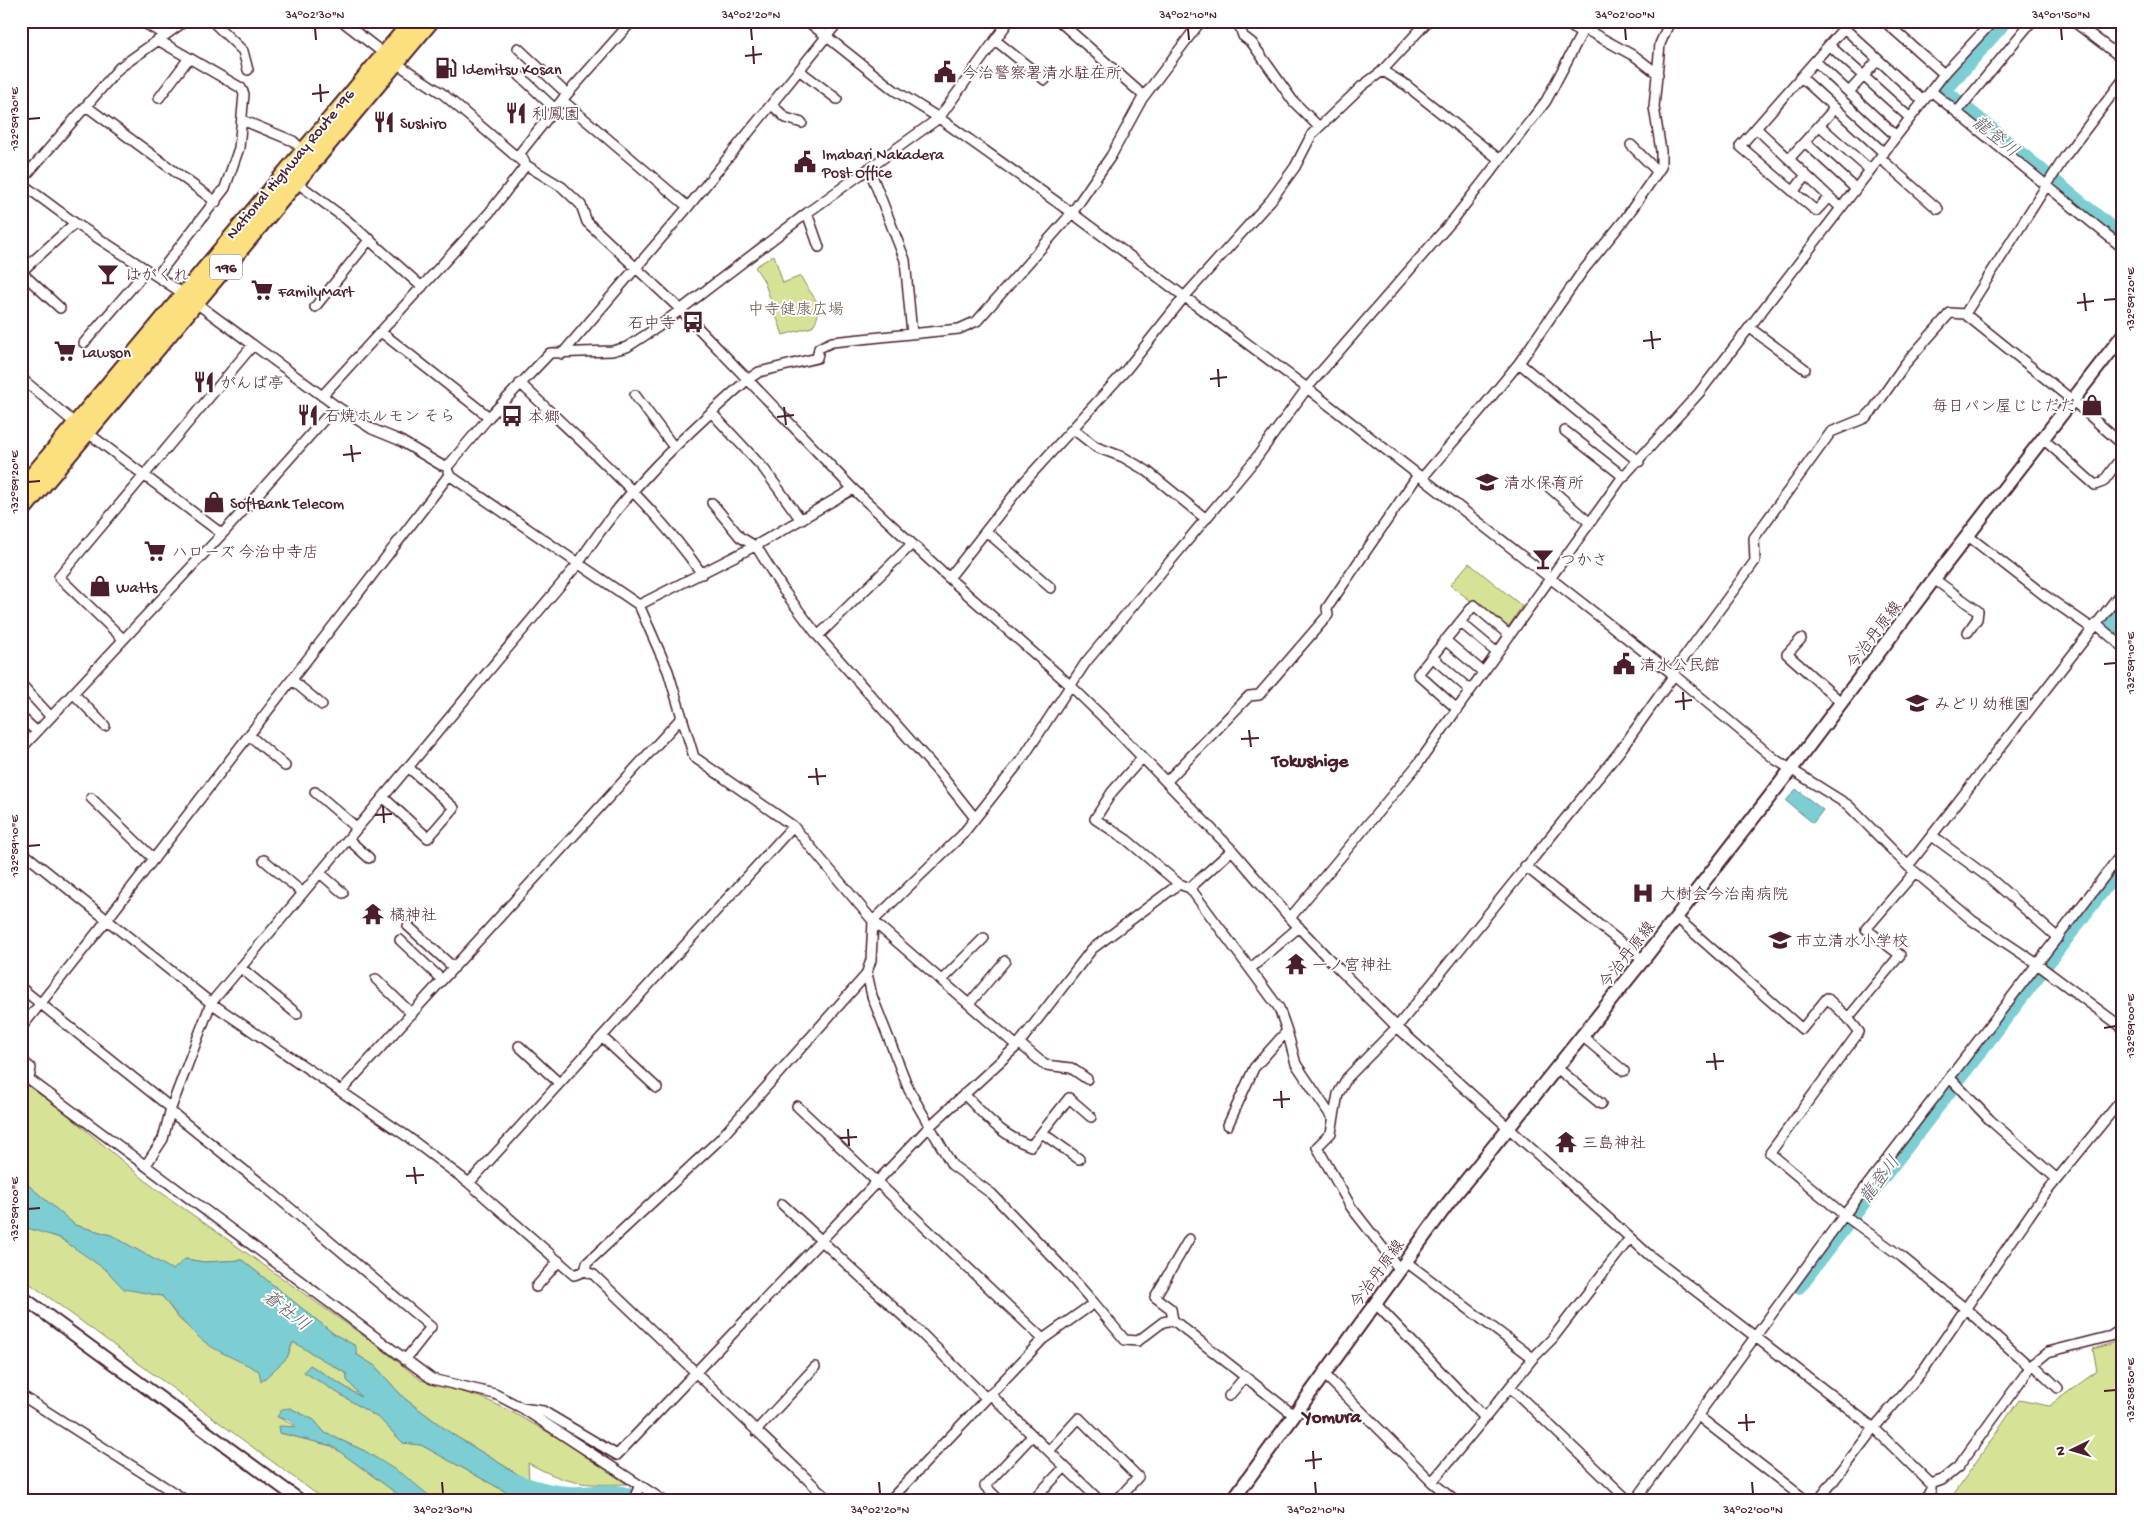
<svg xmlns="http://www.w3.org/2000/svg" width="2144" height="1522" font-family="'Gochi Hand','Klee One',sans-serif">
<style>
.green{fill:#d6e396;stroke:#908160}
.water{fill:#7cced3;stroke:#688890}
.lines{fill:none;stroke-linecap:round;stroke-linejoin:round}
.river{stroke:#7cced3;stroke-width:18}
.minor-casing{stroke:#4a1f2b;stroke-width:12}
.tertiary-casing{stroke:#4a1f2b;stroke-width:15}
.secondary-casing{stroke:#4a1f2b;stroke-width:16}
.trunk-casing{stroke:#4a1f2b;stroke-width:19}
.minor{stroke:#fff;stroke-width:9}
.tertiary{stroke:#fff;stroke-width:11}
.secondary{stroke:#fff;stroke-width:12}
.trunk{stroke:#fce080;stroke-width:15}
.ticks{fill:none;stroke:#4a1f2b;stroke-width:2}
.labels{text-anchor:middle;stroke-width:4;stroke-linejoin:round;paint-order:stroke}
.shield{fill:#fff;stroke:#80626b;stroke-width:1}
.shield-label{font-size:15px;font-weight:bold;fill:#4a1f2b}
.poi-label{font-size:16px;fill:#4a1f2b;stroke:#fff;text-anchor:start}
.street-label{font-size:16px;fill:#4a1f2b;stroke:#fff}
.park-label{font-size:16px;fill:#6d5046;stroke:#fff}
.water-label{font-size:18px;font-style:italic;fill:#5c5c66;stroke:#fff}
.quarter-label{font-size:19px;font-weight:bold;fill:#4a1f2b;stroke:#fff}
.neatline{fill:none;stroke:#4a1f2b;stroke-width:2}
.ticks-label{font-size:12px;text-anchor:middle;fill:#4a1f2b}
</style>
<rect width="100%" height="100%" fill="#fff"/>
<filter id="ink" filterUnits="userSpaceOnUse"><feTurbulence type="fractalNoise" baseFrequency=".02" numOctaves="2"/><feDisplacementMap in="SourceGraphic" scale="10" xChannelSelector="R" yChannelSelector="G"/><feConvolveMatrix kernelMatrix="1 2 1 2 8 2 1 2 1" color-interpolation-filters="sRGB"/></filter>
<g filter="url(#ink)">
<path class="green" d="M774,255l9,28 18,-7c7,19 28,27 11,51l-29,8 -19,-54 -9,-14z
M1469,563l53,43 -13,20h-5l-54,-41z
M21,1081l41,29 90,76 226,160 43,34 62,18 27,13 52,29 65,44c-45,1 -58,1 -99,-21l1,18 -77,-47 -48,-36 -29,-32 -19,-12 -1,-8 -21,-12 -92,-74 -38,2 -18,-3 -12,12 -63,-36 -36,-10 -54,-46z
M21,1217l54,30 31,23 18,18 38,8 16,22 25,22 56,31 28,-13 6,-16 54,32v6l16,18 -53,-33 -6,7 76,47 23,24 18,2 85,47 8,9h-78l-71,-50 -40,-18 -11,-13 -24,-12 -12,9 19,10 -17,6 52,13 75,55h-81l-305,-224z
M2123,1340v161h-174l70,-101 30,6 48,-35 -4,-22z"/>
<path class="water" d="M1796,789l27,21 -10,13 -27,-22z
M21,1179l54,46 36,10 62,35 12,-11 19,3 38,-2 92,74 22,12v8l19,12 29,32 48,36 77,47 22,20h-37l-8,-9 -85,-47 -18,-2 -23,-24 -76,-47 6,-7 51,32 -14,-17v-6l-54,-32 -6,16 -26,24 -2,-11c-14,-8 -28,-13 -42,-21 -21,-11 -41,-35 -55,-54l-38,-7 -18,-19 -46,-32 -33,-10 -6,-11z
M290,1408l24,12 11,13 40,18 40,25 31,25h-29l-75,-55 -52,-13 -1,-7 17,1 -7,-7 -12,-3 5,-8z"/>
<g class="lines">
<path class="river" d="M2003,21l-61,70 181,149
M2123,607l-12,15 12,10
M1798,1285c108,-142 219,-282 325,-425
M514,1482c15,6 38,12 54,13 27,2 43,-8 70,6"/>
<g class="minor-casing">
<path id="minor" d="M141,21l24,14
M212,21l31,30 5,19
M342,21l54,42 47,31 83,71 36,22 19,18 6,17 93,87 173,180 96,89 122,108 42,41 119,123 58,68 36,38 71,71 252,228 225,173 57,56v6l-9,11
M807,21l87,69 45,28 133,95 235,175 367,287 102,85 72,45 60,61 65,55 60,40 90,67
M1059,21l85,75
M1238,21l5,15 9,7 41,58 26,26
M1564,21l16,12
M1884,21l60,53
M2073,21l50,38
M21,26l4,-5
M1583,28l53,29 22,17
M1844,28l79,73
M995,40l50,40
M1829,45l81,73
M518,48l49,46
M1815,61l81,75
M800,71l37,28
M1383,71l23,14 94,75
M520,76l35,33
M2123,80l-57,75 -101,159 107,86 51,45
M1931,91l192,157
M1849,92l29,-32
M159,98l30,-40
M562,100l126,107
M772,105l14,13 16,5
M86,106l130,96
M1835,108l49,45
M1957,112l75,-91
M242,120l51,21 11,10
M1820,126l50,44
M1756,128l-16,18 76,65 13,-14
M1805,142l50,46
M1631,145l27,27
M1880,158l58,51
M1789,159l46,-51 -34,-31
M869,168l36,92 7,74
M21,181l98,-113 66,-47
M296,182l51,38 75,67
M21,183l54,40 109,71 152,112 36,23 27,11 42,25 7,1 41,-49 61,-64 62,-2 15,-4 31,-20 149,-114 132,-95 70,-97
M1793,192l13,-17
M1841,208l-85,-80 94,-107
M807,213l12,34
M21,272l54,-49
M21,272l39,36
M157,276l68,-88 14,-40 5,-54 -3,-6 -83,-48
M315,307l55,-68
M1750,328l55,41
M381,332l108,85
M84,343l63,-73
M562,354l126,-147 151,-186
M1519,363l120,99
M21,378l55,46
M520,383c62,60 132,119 182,191
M635,395l38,51
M322,396l168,-184 36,-47 -6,-12 42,-53 70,-79
M711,412l53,57 37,51
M1073,429l23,18 27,10 24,14 59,48
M1565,431l59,46
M88,433l134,101
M2042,438l53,47 8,-3 20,-27
M449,475l190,130 29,66 26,86 99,69 80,95 144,125
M1422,478l61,-71 36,-44 63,-91 43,-53 36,-52v-16l-7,-44 6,-63 10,-23
M1550,488l40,35
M712,503l28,34 15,9
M986,531l65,57
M1967,535l77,60 49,34
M756,546l28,45 34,45 122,138 35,44
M949,578l76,-97 101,-111 59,-74 86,-96 24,-33 17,-33 50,-48 19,-14 47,-51
M1934,579l44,32 -1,8 -9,13
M639,605l116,-59 98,-57
M1460,622l36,30
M2096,624l27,23
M818,636l94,-92
M123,639l-64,-62 194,-232
M1801,639l-14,15 55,49
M1445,640l38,32
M1432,657l38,33
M1672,674l83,-113 -1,-23 77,-106 34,-14 8,-8 32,-46 45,-51 15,1
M292,680l30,25
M21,684l30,33
M73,693l32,33
M1457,709l-39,-35 56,-69 35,30
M21,717l16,15
M249,735l36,31
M21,749l204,-218 111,-125
M1142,758l-30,34 -17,27 32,21 52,44
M1166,782l83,-86 10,-1 69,-80 -1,-7 91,-133
M315,792l42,36
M383,797l45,41 26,-30 -46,-41
M91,798l63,61
M1932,836l60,44 66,58
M348,839l21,19
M21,851l190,152 197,134 61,46 105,92 11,-4 9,4 236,226
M264,860l39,33
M1525,866l118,94
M1908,866l215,-276
M320,873l23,20
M1190,888l89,120 8,23 -33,37 -26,57
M1676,917l126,112 25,-31 21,20 11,14 -89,121 74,62 58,42 65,53 63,57
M1290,918l128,-154 203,-285 78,-86 245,-319 49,-53
M408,926l46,42
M400,940l42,40
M241,968l56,46
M1251,968l48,-41
M867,973l5,23 37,94 43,75 40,29 72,75 30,34
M376,979l36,35
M942,980l42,-42
M21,988l150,120
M969,1004l36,-43
M1848,1018l52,-63 -34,-26 49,-57
M21,1028l85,-107 324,-421 19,-25 -1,-4
M1287,1031l9,33 37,55
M1582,1036l42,35
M602,1037l55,51
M1019,1043l26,22 26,3 16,11
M519,1046l40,37
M21,1060l10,8 -2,11 403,300 63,15 27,14 142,93
M1557,1068l44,36
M1950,1078l40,42 67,59
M341,1091l340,-373
M964,1094c21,22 38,42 67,52l38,-48 22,19
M797,1106l246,233
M170,1111l94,75 167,141 -26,33
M1042,1133l37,26
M146,1165l17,-26 8,-31 40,-105 367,-439c46,-73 105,-127 169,-184l12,-8 58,-14 2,-10 13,-6 127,-13 18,-8 95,-108 39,-57 31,-57 59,-78
M469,1183l324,-357
M782,1204l139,129 65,65
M1400,1270l-49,-63 -34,-60 14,-14 7,-39 9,-16 50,-51 222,-275 55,-77
M585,1271l2,-8 132,-123 147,-165 5,-15 2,-39 89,-86 60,-76 64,-97 168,-201 53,-73 146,-168 93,-119 42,-80
M536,1287l23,-26
M1375,1303l110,115 48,-60 -128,-97
M1173,1320l-2,-11 -16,-12 34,-58
M1533,1358l19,-19 78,-101
M2033,1364l25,24
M1323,1373l109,109 23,19
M1511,1388l118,113
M990,1394l110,107
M21,1395l166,106
M1229,1396l16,-19
M522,1408l21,3 74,44 313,-329 87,-80 75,-97 87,-65 11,4 42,-38
M1698,1416l109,85
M756,1431l59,-64
M1049,1451l30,-33 59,59 -22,24
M1432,1482l53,-64
M1931,1484l11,-4 16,-13 74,-102 16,-13 63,-16 12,-8
M633,1501l7,-16
M889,1501l154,-162 51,-36 31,37 13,1 25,-19 10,-2 122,96
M1000,1501l-15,-15 47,-50
M1032,1501l33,-34
M1635,1501l207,-283 281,-366
M1818,1501l56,-73 50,-59 116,-169 83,-102"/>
</g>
<g class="tertiary-casing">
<path id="tertiary" d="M21,1296l280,205"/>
</g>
<g class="secondary-casing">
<path id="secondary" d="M1232,1501l217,-299 194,-242 149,-192 142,-189 189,-244"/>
</g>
<g class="trunk-casing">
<path id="trunk" d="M21,489l391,-468
M21,512l410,-491"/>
</g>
<use href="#minor" class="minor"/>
<use href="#tertiary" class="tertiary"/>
<use href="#secondary" class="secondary"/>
<use href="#trunk" class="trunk"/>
</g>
</g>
<path class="ticks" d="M315,28l1,12M751,28l1,12M1188,28l1,12M1625,28l1,12M2061,28l1,12M753,46l1,18M745,56l17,-2M320,84l1,18M312,94l17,-2M28,119l12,-1M2084,293l2,18M2104,300l12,-1M2077,303l17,-2M1651,331l2,18M1643,341l18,-2M1218,369l1,18M1210,379l17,-2M784,407l2,18M777,417l17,-2M351,445l2,17M343,455l18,-2M28,482l12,-1M2104,664l12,-1M1683,692l1,18M1675,702l17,-2M1249,730l2,17M1241,739l18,-1M816,768l2,17M808,777l18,-1M383,806l1,17M375,815l17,-1M28,846l12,-1M2104,1028l12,-2M1714,1053l2,17M1706,1062l18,-1M1281,1091l1,17M1273,1100l17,-1M848,1129l1,17M840,1138l17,-1M414,1167l2,17M406,1176l18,-1M28,1209l12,-1M2104,1391l12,-1M1746,1414l1,17M1738,1423l17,-1M1313,1451l1,18M1305,1461l17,-2M442,1482l1,12M879,1482l1,12M1315,1482l1,12M1752,1482l1,12"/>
<defs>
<g id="fuel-bare" transform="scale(1.725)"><path d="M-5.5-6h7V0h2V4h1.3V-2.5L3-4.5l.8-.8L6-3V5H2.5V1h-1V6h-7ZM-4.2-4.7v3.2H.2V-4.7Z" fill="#4a1f2b" stroke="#fff" stroke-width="2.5" paint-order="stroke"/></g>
<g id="civic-bare" transform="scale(1.725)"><path d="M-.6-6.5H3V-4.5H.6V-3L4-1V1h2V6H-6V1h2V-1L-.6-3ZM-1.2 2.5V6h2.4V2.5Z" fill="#4a1f2b" stroke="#fff" stroke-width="2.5" paint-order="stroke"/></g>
<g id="restaurant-bare" transform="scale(1.725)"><path d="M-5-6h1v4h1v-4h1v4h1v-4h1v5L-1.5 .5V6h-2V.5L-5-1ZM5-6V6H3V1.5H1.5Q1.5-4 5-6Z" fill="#4a1f2b" stroke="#fff" stroke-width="2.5" paint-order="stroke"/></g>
<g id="bar-bare" transform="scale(1.725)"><path d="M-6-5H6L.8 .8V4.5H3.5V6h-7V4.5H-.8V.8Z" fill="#4a1f2b" stroke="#fff" stroke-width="2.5" paint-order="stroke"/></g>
<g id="supermarket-bare" transform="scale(1.725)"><path d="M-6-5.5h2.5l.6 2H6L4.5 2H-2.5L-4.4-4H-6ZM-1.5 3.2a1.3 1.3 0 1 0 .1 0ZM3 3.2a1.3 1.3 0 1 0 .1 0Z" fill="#4a1f2b" stroke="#fff" stroke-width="2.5" paint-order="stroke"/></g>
<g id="bus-bare" transform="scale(1.725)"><path d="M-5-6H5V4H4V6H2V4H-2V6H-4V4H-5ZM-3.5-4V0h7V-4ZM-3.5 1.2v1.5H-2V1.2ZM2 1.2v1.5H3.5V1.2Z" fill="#4a1f2b" stroke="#fff" stroke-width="2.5" paint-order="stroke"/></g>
<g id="shop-bare" transform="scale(1.725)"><path d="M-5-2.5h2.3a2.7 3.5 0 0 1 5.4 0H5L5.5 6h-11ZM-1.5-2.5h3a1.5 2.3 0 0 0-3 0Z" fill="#4a1f2b" stroke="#fff" stroke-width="2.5" paint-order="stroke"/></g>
<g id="school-bare" transform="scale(1.725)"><path d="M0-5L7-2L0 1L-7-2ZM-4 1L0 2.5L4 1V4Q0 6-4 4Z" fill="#4a1f2b" stroke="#fff" stroke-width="2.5" paint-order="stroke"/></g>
<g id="hospital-bare" transform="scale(1.725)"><path d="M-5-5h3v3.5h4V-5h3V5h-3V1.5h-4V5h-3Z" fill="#4a1f2b" stroke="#fff" stroke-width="2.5" paint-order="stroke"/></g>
<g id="temple-bare" transform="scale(1.725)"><path d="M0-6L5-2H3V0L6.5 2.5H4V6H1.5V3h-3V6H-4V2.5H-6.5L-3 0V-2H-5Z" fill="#4a1f2b" stroke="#fff" stroke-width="2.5" paint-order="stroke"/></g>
</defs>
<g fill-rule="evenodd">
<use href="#fuel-bare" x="446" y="68"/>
<use href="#civic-bare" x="945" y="72"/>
<use href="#restaurant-bare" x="516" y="113"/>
<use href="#restaurant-bare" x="384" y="122"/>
<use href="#civic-bare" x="805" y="162"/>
<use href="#bar-bare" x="108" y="274"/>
<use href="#supermarket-bare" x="262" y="290"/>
<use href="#bus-bare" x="693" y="322"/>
<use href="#supermarket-bare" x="65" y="351"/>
<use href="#restaurant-bare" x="204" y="382"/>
<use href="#shop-bare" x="2092" y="405"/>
<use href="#restaurant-bare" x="308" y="415"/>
<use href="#bus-bare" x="512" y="416"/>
<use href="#school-bare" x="1487" y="482"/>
<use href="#shop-bare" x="214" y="502"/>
<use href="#supermarket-bare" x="155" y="551"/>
<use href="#bar-bare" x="1543" y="559"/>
<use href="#shop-bare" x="100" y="586"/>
<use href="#civic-bare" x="1624" y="664"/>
<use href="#school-bare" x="1917" y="703"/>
<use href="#hospital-bare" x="1643" y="893"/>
<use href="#temple-bare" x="373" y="914"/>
<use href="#school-bare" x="1780" y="940"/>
<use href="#temple-bare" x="1296" y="964"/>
<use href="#temple-bare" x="1566" y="1142"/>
</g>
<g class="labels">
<rect class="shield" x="210" y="254.5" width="32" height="25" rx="4"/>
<g class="shield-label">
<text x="226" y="272">196</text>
</g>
<g class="poi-label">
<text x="462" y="74">Idemitsu Kosan</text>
<text x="962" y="78">今治警察署清水駐在所</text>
<text x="532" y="119">利鳳園</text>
<text x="400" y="128">Sushiro</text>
<text x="822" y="159">Imabari Nakadera<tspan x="822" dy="18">Post Office</tspan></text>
<text x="125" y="280">はがくれ</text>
<text x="278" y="296">FamilyMart</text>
<text x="676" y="328" text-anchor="end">石中寺</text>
<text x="82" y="357">Lawson</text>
<text x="220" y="388">がんば亭</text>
<text x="2076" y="411" text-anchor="end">毎日パン屋じじだだ</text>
<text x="324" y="421">石焼ホルモン そら</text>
<text x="528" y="422">本郷</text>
<text x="1504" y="488">清水保育所</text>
<text x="230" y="508">SoftBank Telecom</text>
<text x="172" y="557">ハローズ 今治中寺店</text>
<text x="1560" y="565">つかさ</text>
<text x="116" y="592">Watts</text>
<text x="1640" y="670">清水公民館</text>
<text x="1934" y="709">みどり幼稚園</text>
<text x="1660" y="899">大樹会今治南病院</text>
<text x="389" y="920">橘神社</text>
<text x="1796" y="946">市立清水小学校</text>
<text x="1312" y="970">一ノ宮神社</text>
<text x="1582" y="1148">三島神社</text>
</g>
<g class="street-label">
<text transform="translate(289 163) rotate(-50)" y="6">National Highway Route 196</text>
<text transform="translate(1873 634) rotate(-53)" y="6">今治丹原線</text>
<text transform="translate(1626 954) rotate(-52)" y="6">今治丹原線</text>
<text transform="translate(1376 1273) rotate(-54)" y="6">今治丹原線</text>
</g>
<g class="park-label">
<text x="796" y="314">中寺健康広場</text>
</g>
<g class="water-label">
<text transform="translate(1996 136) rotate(39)" y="6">龍登川</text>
<text transform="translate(1879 1179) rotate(-53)" y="6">龍登川</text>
<text transform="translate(287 1310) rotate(38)" y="6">蒼社川</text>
</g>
<g class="quarter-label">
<text x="1310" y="766">Tokushige</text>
<text x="1332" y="1422">Yomura</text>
</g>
</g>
<rect width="2144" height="1522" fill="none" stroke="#fff" stroke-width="55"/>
<g transform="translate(2072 1450) rotate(265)" stroke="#ffffff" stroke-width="4" paint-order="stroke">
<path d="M0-4L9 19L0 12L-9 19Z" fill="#4a1f2b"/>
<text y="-8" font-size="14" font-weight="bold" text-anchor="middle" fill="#4a1f2b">N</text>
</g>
<rect x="28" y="28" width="2088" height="1466" class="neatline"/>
<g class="ticks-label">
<text x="315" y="18">34°02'30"N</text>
<text x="751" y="18">34°02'20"N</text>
<text x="1188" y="18">34°02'10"N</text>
<text x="1625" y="18">34°02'00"N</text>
<text x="2061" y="18">34°01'50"N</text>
<text transform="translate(14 119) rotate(-90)" y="4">132°59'30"E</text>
<text transform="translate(2130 299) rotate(-90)" y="4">132°59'20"E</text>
<text transform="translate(14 482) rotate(-90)" y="4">132°59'20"E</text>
<text transform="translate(2130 663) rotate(-90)" y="4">132°59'10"E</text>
<text transform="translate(14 846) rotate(-90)" y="4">132°59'10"E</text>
<text transform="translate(2130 1026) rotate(-90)" y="4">132°59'00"E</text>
<text transform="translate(14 1209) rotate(-90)" y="4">132°59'00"E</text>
<text transform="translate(2130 1390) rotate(-90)" y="4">132°58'50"E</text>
<text x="443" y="1513">34°02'30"N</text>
<text x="880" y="1513">34°02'20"N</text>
<text x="1316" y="1513">34°02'10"N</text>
<text x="1753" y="1513">34°02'00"N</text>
</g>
</svg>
